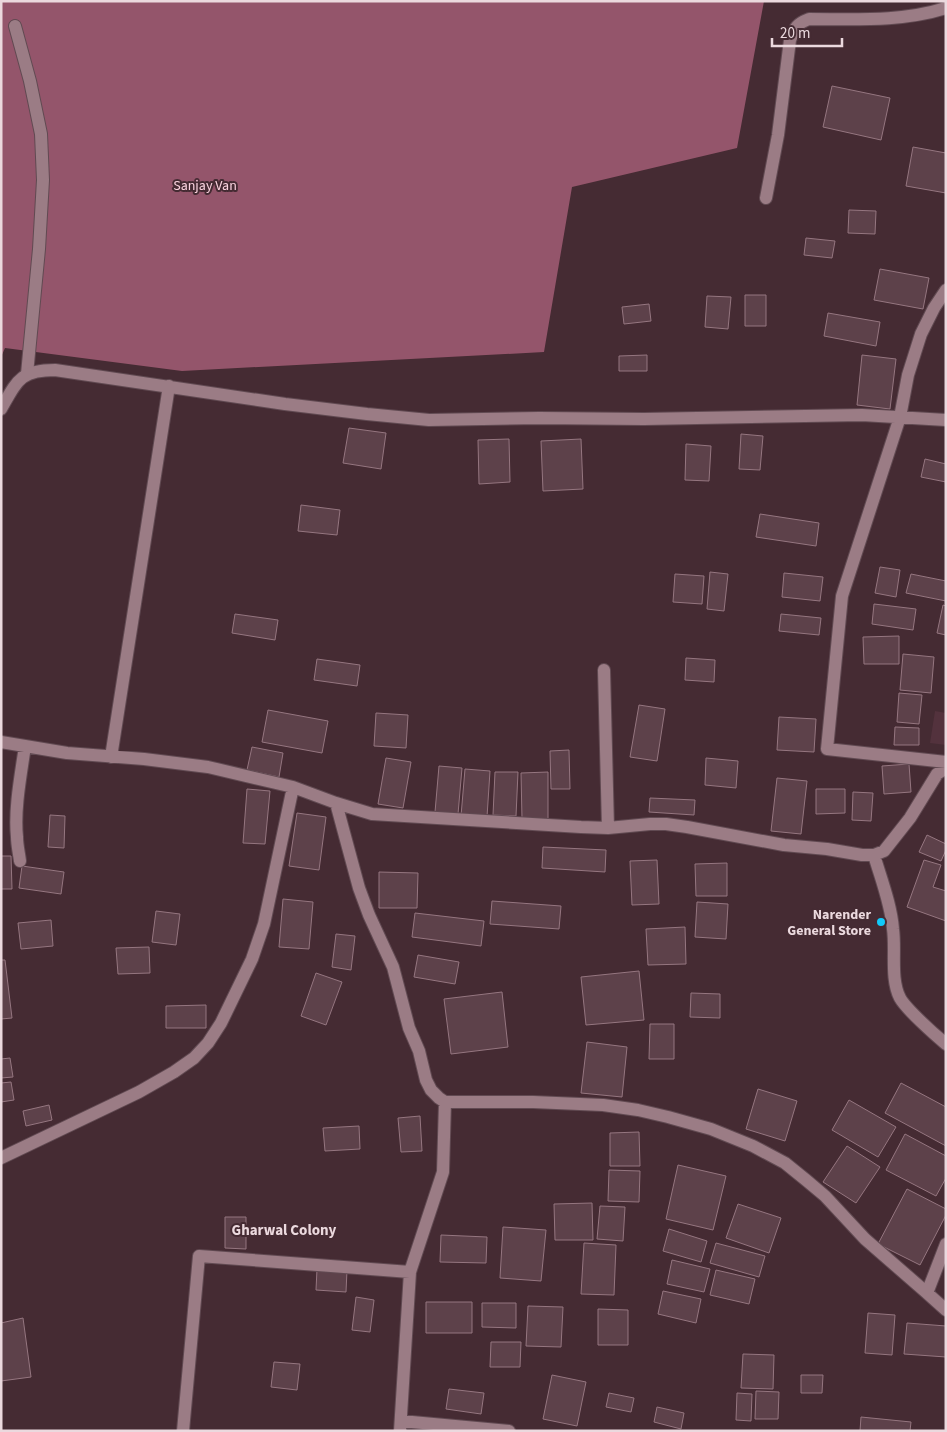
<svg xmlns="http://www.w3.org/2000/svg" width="947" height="1432" font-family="'Source Sans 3',sans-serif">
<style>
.built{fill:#53323d}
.forest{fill:#94556b}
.building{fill:#5d414a;stroke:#957680}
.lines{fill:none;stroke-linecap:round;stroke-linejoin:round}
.lane-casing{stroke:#614a52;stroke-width:14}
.street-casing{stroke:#614a52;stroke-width:14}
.lane{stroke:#9b7c85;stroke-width:12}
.street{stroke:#9b7c85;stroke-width:12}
.poi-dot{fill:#10cafa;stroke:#452b33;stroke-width:2}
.labels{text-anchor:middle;stroke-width:4;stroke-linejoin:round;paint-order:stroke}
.park-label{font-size:14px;fill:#fbd3df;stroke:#452b33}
.poi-label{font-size:14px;font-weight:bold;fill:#ebd9de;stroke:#452b33;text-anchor:end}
.neighbourhood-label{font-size:15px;font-weight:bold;fill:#ebd9de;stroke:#452b33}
</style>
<rect width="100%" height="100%" fill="#452b33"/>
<path class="built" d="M935,711l11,2v32l-16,-2z"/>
<path class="forest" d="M1,1h763l-27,147 -165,39 -28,165 -362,19 -177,-23 -4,9z"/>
<path class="building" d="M832,86l58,12 -9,42 -58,-13z
M913,147l33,6v40l-40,-7z
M849,210l27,1 -1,23 -27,-1z
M806,238l29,3 -3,17 -28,-3z
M880,269l49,9 -6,31 -49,-9z
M745,295h21v31h-21z
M707,296l24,1 -3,32 -23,-2z
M649,304l2,17 -27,3 -2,-17z
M828,313l52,9 -4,24 -52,-10z
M647,355v16h-28v-15z
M862,355l34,4 -6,50 -33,-4z
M349,428l37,5 -5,36 -38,-6z
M741,434l22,2 -3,34 -21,-1z
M509,439l1,43 -31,2 -1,-44z
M581,439l2,50 -40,2 -2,-50z
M686,444l25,2 -2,35 -24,-1z
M925,459l21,5v18l-25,-5z
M301,505l39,5 -3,25 -39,-4z
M760,514l59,9 -3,23 -60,-9z
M880,567l20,3 -4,27 -21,-4z
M710,572l18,2 -4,37 -17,-2z
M784,573l39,4 -3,24 -38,-4z
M675,574l29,2 -2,28 -29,-2z
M911,574l35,7v20l-40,-8z
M874,604l42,5 -3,21 -41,-6z
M943,605l3,1v29l-9,-2z
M235,614l43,6 -3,20 -43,-7z
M781,614l40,4 -2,17 -40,-4z
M899,636v28h-35l-1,-27z
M903,654l31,3 -3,36 -31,-3z
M686,658l29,2 -1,22 -29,-2z
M317,659l43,6 -3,21 -43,-6z
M899,693l23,2 -3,29 -22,-2z
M639,705l26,4 -8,52 -27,-4z
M268,710l60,11 -6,32 -60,-11z
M376,713l32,2 -2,33 -32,-2z
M779,717l37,2 -2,33 -37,-2z
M895,727l24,1v17h-25z
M252,747l31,6 -4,24 -32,-7z
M569,750l1,39h-19l-1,-38z
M386,758l25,4 -8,46 -25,-4z
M706,758l32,3 -2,27 -31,-3z
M909,764l2,28 -27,2 -2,-28z
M439,766l23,2 -4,46 -23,-2z
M465,769l25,2 -3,46 -26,-1z
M495,772h23l-2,44 -23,-1z
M548,772v47h-26l-1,-46z
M777,778l30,3 -6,53 -30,-3z
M247,789l23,2 -5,53 -22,-1z
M816,789h29v24l-29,1z
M853,792l20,1 -2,28 -19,-1z
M650,798l45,2 -1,15 -45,-3z
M297,813l29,4 -7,53 -30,-4z
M50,815l15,1 -1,32 -16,-1z
M927,835l19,9v6l-5,11 -22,-9z
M543,847l63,3 -1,22 -63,-4z
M1,856h10l1,33h-11z
M657,860l2,44 -27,1 -2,-44z
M924,860l17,5 -8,22 13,4v30l-39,-14z
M727,863v33h-31l-1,-32z
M22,866l42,6 -3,22 -42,-6z
M379,872l39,1 -1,35h-38z
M283,899l30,3 -4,47 -30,-2z
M492,901l69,5 -2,23 -69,-5z
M697,902l31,2 -2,35 -31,-2z
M156,911l24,3 -4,31 -24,-3z
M415,913l69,8 -3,25 -69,-9z
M51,920l2,26 -32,3 -3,-26z
M685,927l1,37 -38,1 -2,-36z
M336,934l19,2 -4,34 -19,-3z
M149,947l1,26 -32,1 -2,-26z
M418,955l41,7 -4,22 -41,-7z
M1,960h4l7,58 -11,1z
M639,971l5,49 -58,5 -5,-48z
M316,973l26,9 -16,43 -25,-9z
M502,992l6,55 -57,7 -7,-55z
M691,993l29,1v24l-30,-1z
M206,1005v23h-40v-22z
M650,1024h24v35h-25z
M587,1042l40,5 -5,50 -41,-4z
M10,1058l3,19 -12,1v-19z
M11,1082l3,18 -13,2v-19z
M901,1083l45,24v39l-61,-33z
M758,1089l39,12 -12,40 -39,-12z
M849,1100l47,27 -18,30 -46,-27z
M49,1105l3,15 -26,6 -3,-15z
M420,1116l2,35 -21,1 -3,-34z
M359,1126l1,23 -35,2 -2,-23z
M639,1132l1,34h-30v-33z
M905,1134l41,22v22l-10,18 -50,-26z
M847,1146l33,21 -24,36 -33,-21z
M678,1165l48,11 -13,54 -47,-11z
M609,1170l31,1 -1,31 -31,-1z
M907,1189l39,20v6l-26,50 -42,-21z
M592,1203l1,37h-38l-1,-36z
M738,1204l43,14 -12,35 -43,-15z
M600,1206l25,1 -2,34 -26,-2z
M225,1217h21v32l-21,-1z
M503,1227l43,3 -5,51 -41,-3z
M669,1229l38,12 -6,21 -38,-11z
M441,1235l46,2 -1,26 -46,-1z
M584,1243l32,2 -2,50 -33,-1z
M716,1243l49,13 -6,21 -49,-14z
M672,1260l38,9 -6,23 -37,-8z
M317,1269l30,1 -1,22 -30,-2z
M716,1270l39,9 -6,25 -39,-9z
M663,1291l38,8 -5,24 -38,-9z
M356,1297l18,3 -4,32 -18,-2z
M426,1302h46v31h-46z
M482,1303h34v25l-34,-1z
M528,1306l35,1 -2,40 -35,-1z
M598,1309l30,1v35h-30z
M868,1313l27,2 -3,40 -27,-2z
M23,1318l8,59 -30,4v-58z
M907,1323l39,3v31l-42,-3z
M491,1342h30l-1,25h-30z
M743,1354l31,1 -1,34 -32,-1z
M274,1362l26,2 -3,26 -26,-3z
M552,1375l34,7 -9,44 -34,-7z
M801,1375h22l-1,18h-21z
M449,1389l35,4 -3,21 -35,-5z
M756,1391l23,1 -1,27h-23z
M609,1393l25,5 -3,14 -25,-5z
M737,1393l15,1 -1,27 -15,-1z
M657,1407l27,6 -3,16 -27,-7z
M861,1417l50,5 -1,9h-50z"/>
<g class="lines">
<g class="lane-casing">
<path id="lane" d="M15,26l15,55 11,53 2,46 -4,69 -12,125"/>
</g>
<g class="street-casing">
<path id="street" d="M766,198l12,-63 12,-95c5,-12 6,-16 19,-21 46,0 93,3 137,-11
M946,290l-12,18 -13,26 -13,41 -8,42 -58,179 -15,153 119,13
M1,409c16,-28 19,-39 54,-39l230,34 82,10 62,6 110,-2 105,1 218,-4 84,5
M604,670l4,158
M1,742l66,11 77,6 64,8 85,20 43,16 36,11 209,13 27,1 42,-4h16l21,3 97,18 43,4 35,6h12l10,-4 26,-33 27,-44 9,-6
M111,757l58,-371
M336,803l23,85 10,27 24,52 16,61 10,23 7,29 5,10 8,8 6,4h88l70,3 35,5 30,7 43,12 42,17 32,17 21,17 19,16 40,43 62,54 19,-49
M874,855c7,24 17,49 19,74 3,21 -3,50 7,69 6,11 35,37 46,46
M20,861c-1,-8 -3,-16 -3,-24 -3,-28 4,-63 8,-91
M1,1158l138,-66 35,-20 20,-14 14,-15 13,-20 31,-64 12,-35 29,-137
M927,1293l19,17
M401,1421l108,10
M183,1431l16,-175 211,16
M400,1431l10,-159 33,-100 2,-70"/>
</g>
<use href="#lane" class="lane"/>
<use href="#street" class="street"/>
</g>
<circle class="poi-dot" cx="881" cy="922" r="5"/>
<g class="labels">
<g class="park-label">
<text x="205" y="190">Sanjay Van</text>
</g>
<g class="poi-label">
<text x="871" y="919">Narender<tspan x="871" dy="16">General Store</tspan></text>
</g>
<g class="neighbourhood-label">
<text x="284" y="1235">Gharwal Colony</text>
</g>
</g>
<rect width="947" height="1432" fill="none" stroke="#ebd9de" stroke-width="5"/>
<path d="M772 38v8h70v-8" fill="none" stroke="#ebd9de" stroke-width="2.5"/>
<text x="780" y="38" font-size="15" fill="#ebd9de" stroke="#452b33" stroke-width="4" paint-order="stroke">20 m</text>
</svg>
